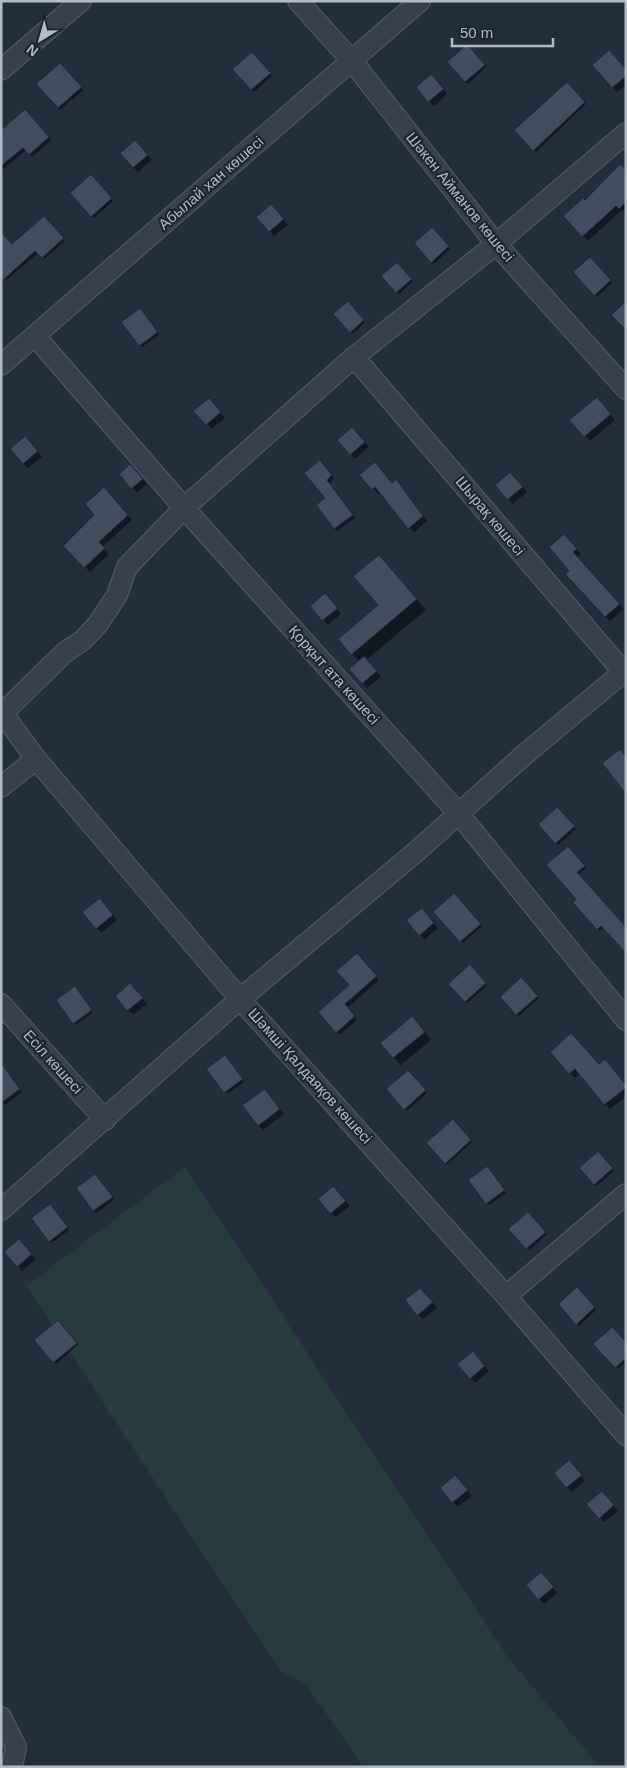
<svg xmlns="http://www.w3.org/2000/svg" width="627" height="1768" font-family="Arial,sans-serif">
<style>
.green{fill:#253b3e}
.shadow{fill:#0007}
.building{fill:#424e5f;stroke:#1e2734}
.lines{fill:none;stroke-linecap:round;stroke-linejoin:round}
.minor-casing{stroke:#555e6b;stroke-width:22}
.minor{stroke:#37404d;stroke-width:20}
.labels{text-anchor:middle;stroke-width:4.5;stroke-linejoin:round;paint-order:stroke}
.street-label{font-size:15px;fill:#b2bbc8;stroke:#1c2532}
</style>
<rect width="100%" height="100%" fill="#232e3d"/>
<path class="green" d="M185,1167l321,488 94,112h-237l-55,-80 -28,-17 -254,-384z"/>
<path class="shadow" d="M467,46l19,21 -18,17 -19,-22z
M252,54l20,22 -18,16 -20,-23z
M60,65l23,25 -23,20 -22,-25z
M626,70v15l-9,7 -4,-5z
M436,80l11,14 -13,12 -5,-5z
M567,83l19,21 -50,48 -21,-22z
M25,111l26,29 -19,17 -6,-7 -25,21v-29z
M140,146l12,14 -14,12 -5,-5z
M626,171v41l-4,-2 -34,31 -5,-5 2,-34z
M91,176l22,25 -19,17 -22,-25z
M276,211l12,14 -14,11 -16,-19z
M44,218l21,23 -21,18 -6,-6 -31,27 -6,-6 11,-29z
M432,228l18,21 -16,15 -19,-21z
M590,259l22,24 -15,14 -22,-25z
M397,264l16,17 -14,13 -16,-18z
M348,303l17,19 -12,12 -18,-20z
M142,312l17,23 -17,12 -2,-2z
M213,404l12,14 -13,11 -17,-18z
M601,404l14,16 -25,21 -19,-21z
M357,433l12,14 -14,12 -4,-5z
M30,443l12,14 -14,11 -5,-5z
M323,465l11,14 -5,5 26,34 -18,13 -3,-3 -7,-30z
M135,471l12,13 -10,9 -16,-19z
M361,475l39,11 27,35 -13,12 -34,-42 -2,3z
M515,478l12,14 -14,12 -5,-5z
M108,493l24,27 -30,27 7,7 -19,18 -26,-26 32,-31z
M569,540l12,14 -4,3 47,52 -14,12 -43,-47 4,-3z
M379,556l47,54 -60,50 15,17 -14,11 -4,-5 -3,-21 -8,-8 28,-49z
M330,600l11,14 -13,11 -17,-18z
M557,809l19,20 -18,16 -18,-21z
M568,848l18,20 -8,7 26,52 -4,4 -25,-28 3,-4z
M454,895l28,31 -19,17 -29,-31z
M105,905l12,15 -16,13 -4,-5z
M426,914l12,14 -13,11 -5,-4z
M357,955l22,25 -32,28 10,12 -17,15 -3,-3z
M470,966l17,20 -20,17 -17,-19z
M521,979l18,19 -20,18 -18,-19z
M77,990l16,22 -17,13 -19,-25z
M135,990l12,14 -14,11 -16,-18z
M419,1025l12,15 -30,25 -8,-8z
M551,1052l48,14 27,20v11l-16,12 -30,-36 -5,5z
M227,1059l17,23 -17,12 -2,-2z
M1,1067l21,25 -17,13 -4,-4z
M408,1071l19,22 -20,18 -20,-21z
M269,1095l15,19 -21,16 -4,-5z
M453,1121l19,21 -25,23 -19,-22z
M598,1153l16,18 -17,15 -16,-18z
M489,1170l17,23 -17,12 -2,-2z
M97,1177l17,23 -18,13 -18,-25z
M338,1192l12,14 -14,11 -5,-4z
M52,1207l17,23 -17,13 -2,-2z
M528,1213l19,21 -18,16 -19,-20z
M24,1246l12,13 -14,12 -4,-5z
M577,1288l19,22 -17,16 -20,-22z
M425,1294l12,14 -14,11 -5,-4z
M58,1321l20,24 -22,19 -20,-24z
M626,1343v19l-8,7 -23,-25z
M477,1357l12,14 -14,12 -4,-5z
M574,1467l11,14 -13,11 -17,-18z
M460,1482l12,14 -14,11 -17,-19z
M606,1497l12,14 -14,11 -4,-4z
M546,1579l11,14 -13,11 -17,-19z"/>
<path class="building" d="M467,44l18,21 -20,17 -18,-20z
M609,50l17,19v7l-14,12 -20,-23z
M252,52l19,21 -20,17 -19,-21z
M60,63l22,24 -24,21 -22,-24z
M431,74l13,15 -16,13 -12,-15z
M567,82l18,20 -52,49 -19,-21z
M25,109l24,28 -20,18 -6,-7 -22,18v-36z
M135,140l13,15 -15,13 -13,-15z
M620,164l6,5v33l-7,7 -3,-3 -34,31 -19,-21 20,-18 2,2z
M91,174l21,24 -21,19 -21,-24z
M271,204l13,15 -15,13 -13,-15z
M44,216l20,22 -22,20 -7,-7 -34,31v-50l11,12z
M432,227l17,19 -18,17 -17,-20z
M590,257l21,23 -17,16 -21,-24z
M397,262l15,17 -16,14 -15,-17z
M348,301l16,19 -14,13 -17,-19z
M626,301v29l-15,-15z
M140,308l18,24 -19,14 -18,-24z
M597,397l14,17 -27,23 -15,-17z
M209,398l12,14 -15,13 -13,-14z
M352,427l13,15 -15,13 -13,-15z
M25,436l13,15 -15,13 -13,-15z
M320,460l12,15 -5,5 26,35 -19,14 -18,-24 9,-7 -21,-25z
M375,462l17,21 4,-4 27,37 -15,13 -33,-42 -3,3 -13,-15z
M130,464l13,15 -12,10 -12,-15z
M510,472l13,15 -16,13 -12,-15z
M104,487l24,28 -29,27 6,6 -21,20 -21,-22 31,-31 -9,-11z
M564,534l13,15 -4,3 47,52 -15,13 -40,-43 4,-3 -20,-24z
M379,555l38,44 -66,56 -13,-16 40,-34 -25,-29z
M325,593l13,15 -16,13 -12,-15z
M364,656l13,15 -15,13 -13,-15z
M620,749l6,8v37l-24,-31z
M557,807l18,19 -20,18 -17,-20z
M568,846l17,20 -8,6 49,55v26l-25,-27 -4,4 -24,-27 3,-4 -30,-34z
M454,893l27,31 -21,18 -27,-30z
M100,898l13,17 -17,14 -14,-17z
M422,908l12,15 -15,13 -13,-16z
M357,953l20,23 -32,28 10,12 -19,17 -18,-21 31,-27 -13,-14z
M470,964l16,19 -21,19 -17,-18z
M521,977l17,19 -22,19 -16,-18z
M130,983l13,15 -16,13 -12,-15z
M75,986l17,24 -19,14 -17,-24z
M412,1016l13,16 -32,26 -13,-15z
M571,1033l28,31 6,-5 21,26v3l-22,17 -29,-36 -6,5 -19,-22z
M225,1055l18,24 -19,14 -18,-24z
M1,1063l19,26 -19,14z
M408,1070l18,20 -22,20 -18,-21z
M265,1089l15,20 -22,17 -16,-21z
M453,1119l18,21 -26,24 -19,-21z
M598,1151l15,17 -19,17 -15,-17z
M487,1166l18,24 -19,14 -18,-24z
M95,1174l18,23 -20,14 -17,-23z
M333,1186l13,15 -16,13 -12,-15z
M50,1204l18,23 -19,15 -18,-24z
M528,1212l18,20 -20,17 -18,-20z
M19,1239l13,15 -15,13 -13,-15z
M577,1287l18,20 -19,18 -18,-21z
M420,1288l13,14 -16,14 -12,-16z
M58,1320l19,23 -24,20 -19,-23z
M612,1327l14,15v16l-11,10 -22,-24z
M473,1351l12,15 -15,13 -13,-15z
M569,1460l13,15 -16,13 -12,-15z
M455,1475l13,15 -16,13 -12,-15z
M602,1491l12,14 -15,14 -13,-15z
M541,1572l13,15 -16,13 -12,-15z"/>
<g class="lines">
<g class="minor-casing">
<path id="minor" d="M298,1l54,60 144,183 130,145
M1,70l80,-69
M35,336l149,172 275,306 167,206
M354,357l272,318
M1,365l419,-364
M1,711l35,48 204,240 266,297 120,139
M3,713l61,-60 19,-13 15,-16 19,-29 10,-28 57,-59 170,-151 142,-113 130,-111
M1,787l35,-28
M1,1004l104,116
M1,1210l239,-211 177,-148 107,-96 102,-85
M506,1296l120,-102
M1,1717l15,30 -4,20"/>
</g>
<use href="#minor" class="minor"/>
</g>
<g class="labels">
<g class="street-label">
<text transform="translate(211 183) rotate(-41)" y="5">Абылай хан көшесі</text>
<text transform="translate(460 197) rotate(51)" y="5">Шәкен Айманов көшесі</text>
<text transform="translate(490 516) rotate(50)" y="5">Шырақ көшесі</text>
<text transform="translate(334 675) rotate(48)" y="5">Қорқыт ата көшесі</text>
<text transform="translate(53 1062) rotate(48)" y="5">Есіл көшесі</text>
<text transform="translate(310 1076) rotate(48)" y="5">Шәмші Қалдаяқов көшесі</text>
</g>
</g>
<rect width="627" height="1768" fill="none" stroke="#b2bbc8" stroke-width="5"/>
<g transform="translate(40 40) rotate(217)" stroke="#1c2532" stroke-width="4" paint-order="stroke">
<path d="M0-4L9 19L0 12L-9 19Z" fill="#b2bbc8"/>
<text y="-8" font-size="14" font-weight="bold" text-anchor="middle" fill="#b2bbc8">N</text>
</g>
<path d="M452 38v8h101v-8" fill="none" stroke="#b2bbc8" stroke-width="2.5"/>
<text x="460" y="38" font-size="15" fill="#b2bbc8" stroke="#1c2532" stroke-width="4" paint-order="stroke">50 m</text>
</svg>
